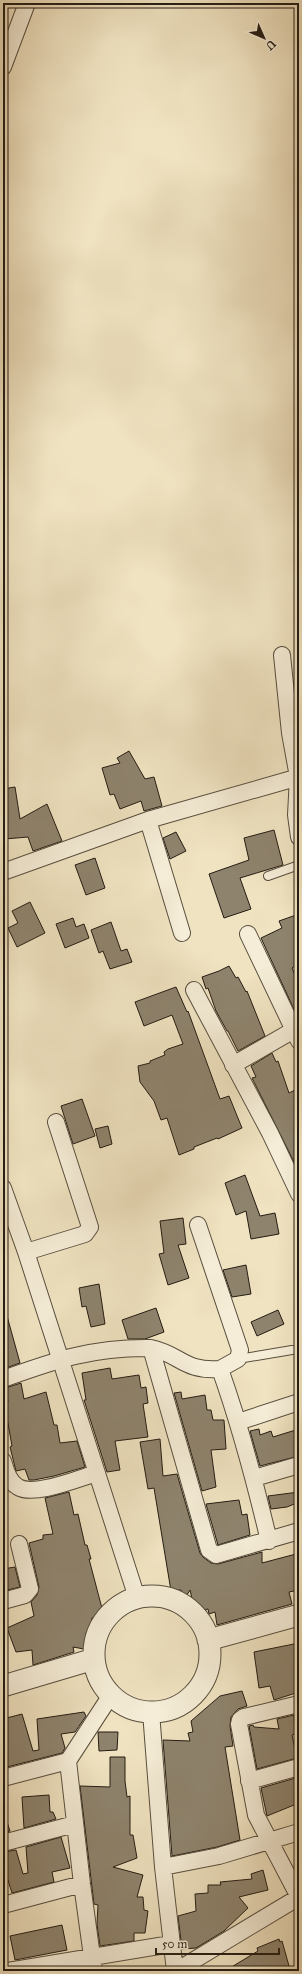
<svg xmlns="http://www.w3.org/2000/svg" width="302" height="1974" font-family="'IM FELL Great Primer',serif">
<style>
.building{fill:#8e836d;stroke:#241c13}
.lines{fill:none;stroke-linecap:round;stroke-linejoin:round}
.service-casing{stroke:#574e3e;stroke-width:10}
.minor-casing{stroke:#574e3e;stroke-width:18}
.tertiary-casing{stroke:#574e3e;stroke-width:23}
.service{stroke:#f5edd7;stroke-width:8}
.minor{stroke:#f5edd7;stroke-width:16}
.tertiary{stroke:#f5edd7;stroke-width:21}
</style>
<rect width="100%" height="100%" fill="#f0e3c1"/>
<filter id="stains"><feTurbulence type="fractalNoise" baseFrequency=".005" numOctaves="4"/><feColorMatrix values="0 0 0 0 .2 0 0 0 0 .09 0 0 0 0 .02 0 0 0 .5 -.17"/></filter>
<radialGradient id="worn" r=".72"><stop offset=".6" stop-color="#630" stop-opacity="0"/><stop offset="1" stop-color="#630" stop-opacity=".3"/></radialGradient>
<path class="building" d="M129,751l16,28 9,-2 8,29 -18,5 -3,-10 -21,8 -6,-15 -4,1 -8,-27 18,-5 -3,-5z
M15,787l5,32 27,-15 15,37 -29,10 -5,-14 -23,2 -1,-9h-1v-41z
M274,830l9,35 -43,13 11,31 -27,9 -15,-44 40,-14 -5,-22z
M176,832l10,19 -16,8 -7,-21z
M95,858l10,30 -19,7 -11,-30z
M30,902l15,31 -28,14 -9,-19 10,-5 -6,-12z
M299,914v49l-7,5 7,16 -1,34 -37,-80 21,-10 -3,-7z
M73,918l3,9 8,-3 5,14 -24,10 -9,-24z
M111,922l10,29 6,-2 5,13 -22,7 -7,-18 -4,2 -8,-23z
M229,966l7,12 2,-1 8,15 1,-1 18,45 -27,15 -10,-20h-1l-11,-20 -8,-23 -2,1 -4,-12 17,-6z
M176,987l11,25 1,-1 32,88 9,-3 13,32 -24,11 -1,-1 -23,9v2l-15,6 -12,-37 -6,2 -7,-19 -14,-19 -2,-16 12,-3v-2l15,-6 -1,-3 4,-3 15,-5 -11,-29 -28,11 -9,-24z
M272,1053l4,9 2,-1 11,32 10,-5v84l-47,-94 4,-1 -5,-11z
M82,1099l13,37 -22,8 -12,-38z
M108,1126l4,18 -12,4 -5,-19z
M245,1175l15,41 15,-3 4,21 -28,5 -5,-28 -10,4 -11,-32z
M183,1218l3,26 -8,1 11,33 -21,7 -9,-31 5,-1 -4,-32z
M246,1265l5,29 -19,3 -9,-27z
M99,1284l6,40 -14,3 -5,-21 -4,1 -3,-19z
M156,1308l8,24 -19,7h-17l-6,-19z
M278,1310l6,14 -27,12 -6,-14z
M7,1316l13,47 -17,6v-52z
M110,1368l2,11 27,-4 2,13 5,-1 2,16 -5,1 5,33 -33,4 5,29 -13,2 -23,-72h2l-4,-27z
M21,1383l3,16 22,-7 8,33h3l3,18 17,-2 8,26 -31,9 -20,4h-5l-4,-11 -9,2 -6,-24 2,-1 -8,-45h4l-3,-13z
M181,1392l1,7 23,-4 2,15h4l2,10h11l2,29 -15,1 5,37 -14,4 -28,-98z
M259,1429l1,6 11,-4 2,6 26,-8v27l-39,10 -10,-35z
M160,1439l3,37 14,-2 23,79 3,4 8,6 7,1 44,-12v11l34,-9 3,10v26l-10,2 3,12 -75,21 -2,-13 -6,2 -1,-5 -13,3 -5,-22 -8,13 -1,-13 -10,1 -17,-103 -6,1 -8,-47z
M69,1492l5,23 4,-1 7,31h2l4,14h-2l15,57 -12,2v15h-6l-2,16 -11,-2 1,5 -41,13 -1,-15 -16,2 -9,-24 27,-12 -3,-14 6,-7 2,-8 -10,-44 14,-4v-4l10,-1 -8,-36z
M299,1492v10l-12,5 -16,2 -3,-13z
M239,1500l3,15 5,-1 3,21 -32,10 -12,-41z
M15,1567l5,20 -17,4v-22z
M299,1643v49l-25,8 -4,-14 -11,2 -5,-36z
M242,1691l5,15 -9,3 -7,8 -1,9 3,20 -8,1 15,93 -23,7 -45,9 -9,-116 27,1 -2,-8 5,-1 -2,-11 29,-25z
M84,1712l2,4 -11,16 -14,2 4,14 -3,5 -59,15v-49l19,-5 11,37 6,-1 -2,-31z
M294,1715l1,19 -3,1 5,23 -40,11 -8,-43 4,-1 1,2 25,2 -2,-10z
M98,1732h20l-1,18 -18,1z
M110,1757h15v24l2,16 3,-1v39h3l4,23 -24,9 30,8 -6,22h6l1,13 4,1 -3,22h-11v8l-34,5 -3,-22 1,-19 -4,-1 -14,-118 30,1z
M299,1777v26l-32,13 -6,-28z
M49,1795l1,17h3l3,7 -32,9 -2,-31z
M3,1819h3l4,12 -7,2z
M61,1837l9,31 -18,4 2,10 -42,11 -5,-16 -4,2v-27l13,-2 7,24 5,-1 -2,-26z
M263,1870l5,20 -29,7 9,11 -24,23 -28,17 -14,1 -4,-33 18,-5 -1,-17 13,-1v-8h13l-1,-3 32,-3 -1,-5z
M62,1925l5,25 -52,10 -5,-24z
M279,1939l1,3 2,-1 7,25 -11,5h-53l33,-20 -1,-3z"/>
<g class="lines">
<g class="service-casing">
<path id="service" d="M268,876l31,-11
M238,1359l54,-9"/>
</g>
<g class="minor-casing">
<path id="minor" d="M3,67l24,-64
M282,655l8,78 8,44 -2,38 3,22
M148,820l34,113
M3,872l145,-52 151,-43
M248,934l51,107
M194,990l76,143 29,61
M233,1065l66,-38
M56,1122l34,105 -5,7 -59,18 111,346
M3,1188l23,64
M198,1225l42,125 -2,9 -18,10
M151,1348c29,6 33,24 69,21 20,56 35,113 49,172
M3,1379c53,-19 90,-32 148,-31l58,202 7,5 83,-24
M238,1422l61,-20
M3,1461c3,10 6,21 15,26 16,10 61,-9 79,-14
M254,1478l45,-13
M3,1601l22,-6 5,-6 -11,-45
M151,1712l12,155 12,104
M3,1778l65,-17
M249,1781l50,-14
M3,1843l72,-19
M163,1867l56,-11 80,-24
M299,1897l-43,-82 -17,-91 1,-4 4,-3 55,-13
M3,1905l79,-21
M8,1971l163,-27
M94,1971l-12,-87 -14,-123 43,-66
M176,1971l123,-74"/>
</g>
<g class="tertiary-casing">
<path id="tertiary" d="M94 1654a58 58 0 1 1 116 0a58 58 0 1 1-116 0Z
M208,1640l91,-25
M3,1686l91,-27"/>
</g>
<use href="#service" class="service"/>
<use href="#minor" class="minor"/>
<use href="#tertiary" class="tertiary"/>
</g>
<rect width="302" height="1974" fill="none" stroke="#f0e3c1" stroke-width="16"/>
<rect x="4" y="4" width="294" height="1966" fill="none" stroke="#241c13" stroke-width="2"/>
<rect x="8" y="8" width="286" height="1958" fill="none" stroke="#241c13"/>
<g transform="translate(264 38) rotate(135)" stroke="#f5edd7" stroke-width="3" paint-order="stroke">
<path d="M0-3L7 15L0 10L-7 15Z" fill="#241c13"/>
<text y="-6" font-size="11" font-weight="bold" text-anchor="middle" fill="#241c13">U</text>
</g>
<path d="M156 1948v6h123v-6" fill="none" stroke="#241c13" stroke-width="2"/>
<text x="162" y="1948" font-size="12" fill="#241c13" stroke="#f5edd7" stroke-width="3" paint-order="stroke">50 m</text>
<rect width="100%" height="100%" filter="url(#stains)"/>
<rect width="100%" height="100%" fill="url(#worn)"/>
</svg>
